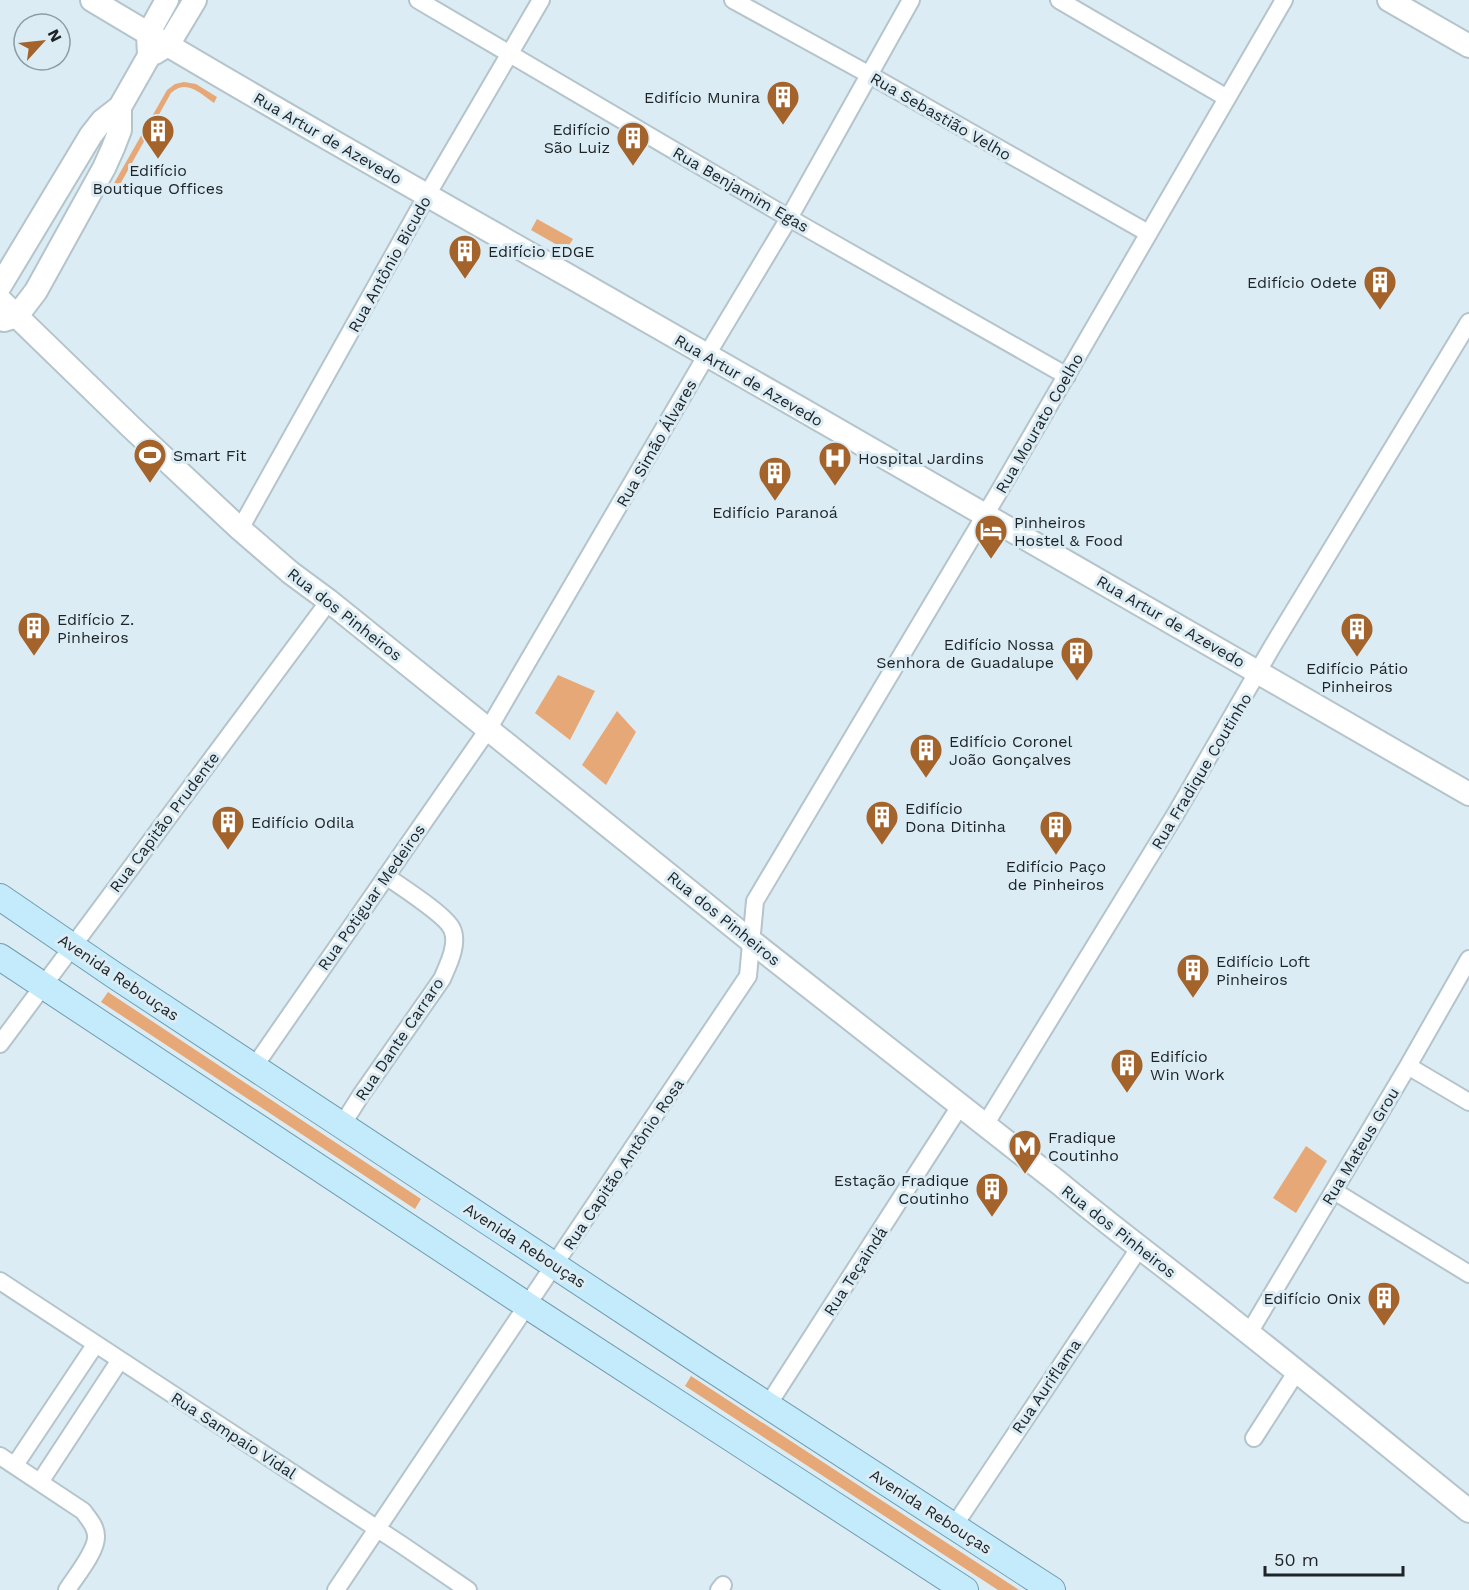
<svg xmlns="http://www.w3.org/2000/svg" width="1469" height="1590" font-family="'Work Sans',sans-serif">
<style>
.green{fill:#e7a877}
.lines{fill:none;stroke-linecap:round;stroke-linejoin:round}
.street-casing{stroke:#b4c4cb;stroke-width:20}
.secondary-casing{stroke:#b4c4cb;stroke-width:26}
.primary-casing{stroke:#709daf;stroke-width:28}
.street{stroke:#fff;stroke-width:16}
.secondary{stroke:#fff;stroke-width:22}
.primary{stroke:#c4ebfb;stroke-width:26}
.labels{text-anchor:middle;stroke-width:6;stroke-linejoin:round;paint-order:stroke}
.poi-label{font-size:16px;fill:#1d2326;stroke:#dbecf4;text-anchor:start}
.street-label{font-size:16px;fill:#1d2326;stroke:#dbecf4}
</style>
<rect width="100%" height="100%" fill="#dbecf4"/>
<path class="green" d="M184,82l12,2 21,13 -3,6c-15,-10 -27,-24 -43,-10l-53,95 -5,-3 54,-95 8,-6z
M537,219l36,20 -7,11 -35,-20z
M558,675l37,16 -25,49 -35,-27z
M617,711l19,21 -30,53 -24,-20z
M108,992l313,207 -6,10 -314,-207z
M1306,1146l21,15 -31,52 -23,-15z
M691,1376l328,214h-21l-313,-204z"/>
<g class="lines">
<g class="street-casing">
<path id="street" d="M418,0l371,218 278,158
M733,0l135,74 280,159
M1059,0l168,98
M240,529l187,-334 114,-195
M0,1044l329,-443
M1408,1066l61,36
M254,1067l235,-339 213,-365 87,-145 122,-218
M342,1125l19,-30 81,-116c6,-14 17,-35 10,-50 -6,-14 -52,-43 -66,-53
M985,1125l190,-310 97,-168 197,-325
M1334,1191l135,83
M0,1281l402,264 66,45
M1249,1333l159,-267 61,-107
M768,1405l192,-299
M1254,1438l43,-67
M0,1456l83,55c5,7 13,15 13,25 1,15 -21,41 -29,54
M15,1465l80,-120
M40,1482l80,-122
M954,1526l186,-279
M336,1590l412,-614 7,-75 242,-406 287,-495
M719,1590l4,-5"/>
</g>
<g class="secondary-casing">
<path id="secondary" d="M92,0c160,96 322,188 484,280 298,171 597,341 893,514
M1389,0l80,46
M155,53l13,-8 27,-45
M0,286l91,-151 11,-14 18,-14 29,-51 -1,-22 19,-34
M0,300l131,127 109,102 51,44 38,28 422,340 308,242c56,47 115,90 172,136 80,63 159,128 238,192
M4,320l13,-4 19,-25 68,-123 9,-20 7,-18v-23"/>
</g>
<g class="primary-casing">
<path id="primary" d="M0,897l114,78 593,391 345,224
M0,957l528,349 437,284"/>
</g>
<use href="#street" class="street"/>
<use href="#secondary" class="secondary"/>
<use href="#primary" class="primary"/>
</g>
<defs>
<g id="building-pin" transform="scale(1.725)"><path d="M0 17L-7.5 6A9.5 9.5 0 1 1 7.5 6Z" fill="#a3632b" stroke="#dbecf4"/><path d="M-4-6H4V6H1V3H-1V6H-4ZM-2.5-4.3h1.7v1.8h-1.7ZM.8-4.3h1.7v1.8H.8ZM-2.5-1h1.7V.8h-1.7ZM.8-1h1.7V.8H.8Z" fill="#fff"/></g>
<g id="stadium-pin" transform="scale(1.725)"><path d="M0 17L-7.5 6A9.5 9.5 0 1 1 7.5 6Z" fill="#a3632b" stroke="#dbecf4"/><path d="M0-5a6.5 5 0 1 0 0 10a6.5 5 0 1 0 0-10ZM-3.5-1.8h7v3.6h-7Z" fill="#fff"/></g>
<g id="hospital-pin" transform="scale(1.725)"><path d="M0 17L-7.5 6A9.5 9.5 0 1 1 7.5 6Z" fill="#a3632b" stroke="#dbecf4"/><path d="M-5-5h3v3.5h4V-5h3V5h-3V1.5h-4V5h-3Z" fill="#fff"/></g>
<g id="hotel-pin" transform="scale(1.725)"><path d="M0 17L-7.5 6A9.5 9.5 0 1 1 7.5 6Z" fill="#a3632b" stroke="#dbecf4"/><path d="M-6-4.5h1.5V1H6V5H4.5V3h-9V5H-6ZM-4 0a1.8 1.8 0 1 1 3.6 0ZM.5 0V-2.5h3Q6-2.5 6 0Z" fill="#fff"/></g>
<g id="metro-pin" transform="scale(1.725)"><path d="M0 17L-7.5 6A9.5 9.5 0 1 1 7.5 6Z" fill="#a3632b" stroke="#dbecf4"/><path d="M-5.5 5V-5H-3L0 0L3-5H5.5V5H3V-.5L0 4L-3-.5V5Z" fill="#fff"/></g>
</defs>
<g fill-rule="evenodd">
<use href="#building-pin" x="783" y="97"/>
<use href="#building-pin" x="158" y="131"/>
<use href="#building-pin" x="633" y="138"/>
<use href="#building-pin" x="465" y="251"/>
<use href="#building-pin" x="1380" y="282"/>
<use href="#stadium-pin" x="150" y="455"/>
<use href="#hospital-pin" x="835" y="458"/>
<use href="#building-pin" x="775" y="473"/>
<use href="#hotel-pin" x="991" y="531"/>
<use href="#building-pin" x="34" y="628"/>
<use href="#building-pin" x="1357" y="629"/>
<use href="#building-pin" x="1077" y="653"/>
<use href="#building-pin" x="926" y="750"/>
<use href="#building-pin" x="882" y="817"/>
<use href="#building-pin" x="228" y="822"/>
<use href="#building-pin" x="1056" y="827"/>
<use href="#building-pin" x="1193" y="970"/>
<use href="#building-pin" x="1127" y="1065"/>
<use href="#metro-pin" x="1025" y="1146"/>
<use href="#building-pin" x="992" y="1189"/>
<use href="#building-pin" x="1384" y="1298"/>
</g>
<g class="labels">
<g class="poi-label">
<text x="760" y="103" text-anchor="end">Edifício Munira</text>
<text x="610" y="135" text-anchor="end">Edifício<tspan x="610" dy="18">São Luiz</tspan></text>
<text x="158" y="176" text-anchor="middle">Edifício<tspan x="158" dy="18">Boutique Offices</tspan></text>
<text x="488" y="257">Edifício EDGE</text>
<text x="1357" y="288" text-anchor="end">Edifício Odete</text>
<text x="173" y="461">Smart Fit</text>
<text x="858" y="464">Hospital Jardins</text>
<text x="775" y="518" text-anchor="middle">Edifício Paranoá</text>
<text x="1014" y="528">Pinheiros<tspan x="1014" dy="18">Hostel &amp; Food</tspan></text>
<text x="57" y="625">Edifício Z.<tspan x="57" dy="18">Pinheiros</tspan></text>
<text x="1054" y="650" text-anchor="end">Edifício Nossa<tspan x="1054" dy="18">Senhora de Guadalupe</tspan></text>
<text x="1357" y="674" text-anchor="middle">Edifício Pátio<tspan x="1357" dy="18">Pinheiros</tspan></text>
<text x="949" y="747">Edifício Coronel<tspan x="949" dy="18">João Gonçalves</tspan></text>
<text x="905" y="814">Edifício<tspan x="905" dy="18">Dona Ditinha</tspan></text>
<text x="251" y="828">Edifício Odila</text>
<text x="1056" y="872" text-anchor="middle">Edifício Paço<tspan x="1056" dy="18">de Pinheiros</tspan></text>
<text x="1216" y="967">Edifício Loft<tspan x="1216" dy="18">Pinheiros</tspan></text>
<text x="1150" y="1062">Edifício<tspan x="1150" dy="18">Win Work</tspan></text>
<text x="1048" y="1143">Fradique<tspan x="1048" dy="18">Coutinho</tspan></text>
<text x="969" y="1186" text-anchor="end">Estação Fradique<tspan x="969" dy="18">Coutinho</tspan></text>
<text x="1361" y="1304" text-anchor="end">Edifício Onix</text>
</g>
<g class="street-label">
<text transform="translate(941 116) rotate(30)" y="6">Rua Sebastião Velho</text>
<text transform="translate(328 138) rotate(30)" y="6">Rua Artur de Azevedo</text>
<text transform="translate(741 189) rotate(30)" y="6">Rua Benjamim Egas</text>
<text transform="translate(389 264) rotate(-61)" y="6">Rua Antônio Bicudo</text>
<text transform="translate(749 380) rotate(30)" y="6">Rua Artur de Azevedo</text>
<text transform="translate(1039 423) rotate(-60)" y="6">Rua Mourato Coelho</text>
<text transform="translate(656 443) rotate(-60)" y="6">Rua Simão Álvares</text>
<text transform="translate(345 614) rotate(38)" y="6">Rua dos Pinheiros</text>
<text transform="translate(1171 621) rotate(30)" y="6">Rua Artur de Azevedo</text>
<text transform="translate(1201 771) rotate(-59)" y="6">Rua Fradique Coutinho</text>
<text transform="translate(164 822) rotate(-53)" y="6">Rua Capitão Prudente</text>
<text transform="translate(371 897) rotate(-55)" y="6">Rua Potiguar Medeiros</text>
<text transform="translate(724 918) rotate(39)" y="6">Rua dos Pinheiros</text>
<text transform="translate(119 977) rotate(34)" y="6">Avenida Rebouças</text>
<text transform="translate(399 1039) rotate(-56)" y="6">Rua Dante Carraro</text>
<text transform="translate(1360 1146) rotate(-59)" y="6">Rua Mateus Grou</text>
<text transform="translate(623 1164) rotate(-56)" y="6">Rua Capitão Antônio Rosa</text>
<text transform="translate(1119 1231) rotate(38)" y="6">Rua dos Pinheiros</text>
<text transform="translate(525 1245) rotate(33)" y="6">Avenida Rebouças</text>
<text transform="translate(855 1271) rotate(-57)" y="6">Rua Teçaindá</text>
<text transform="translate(1046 1386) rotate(-56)" y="6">Rua Auriflama</text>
<text transform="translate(234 1435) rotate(33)" y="6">Rua Sampaio Vidal</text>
<text transform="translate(931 1511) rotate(33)" y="6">Avenida Rebouças</text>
</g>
</g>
<g transform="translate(42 42) rotate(63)"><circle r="28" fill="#dbecf4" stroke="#8f9ca2" stroke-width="1.5"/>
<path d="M0-4.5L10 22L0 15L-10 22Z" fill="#a3632b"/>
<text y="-9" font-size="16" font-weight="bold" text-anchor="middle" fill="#1d2326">N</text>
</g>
<path d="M1265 1566v9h138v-9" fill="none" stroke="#1d2326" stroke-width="3"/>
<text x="1274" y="1566" font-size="18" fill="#1d2326" stroke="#dbecf4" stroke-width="4.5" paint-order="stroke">50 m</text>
</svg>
